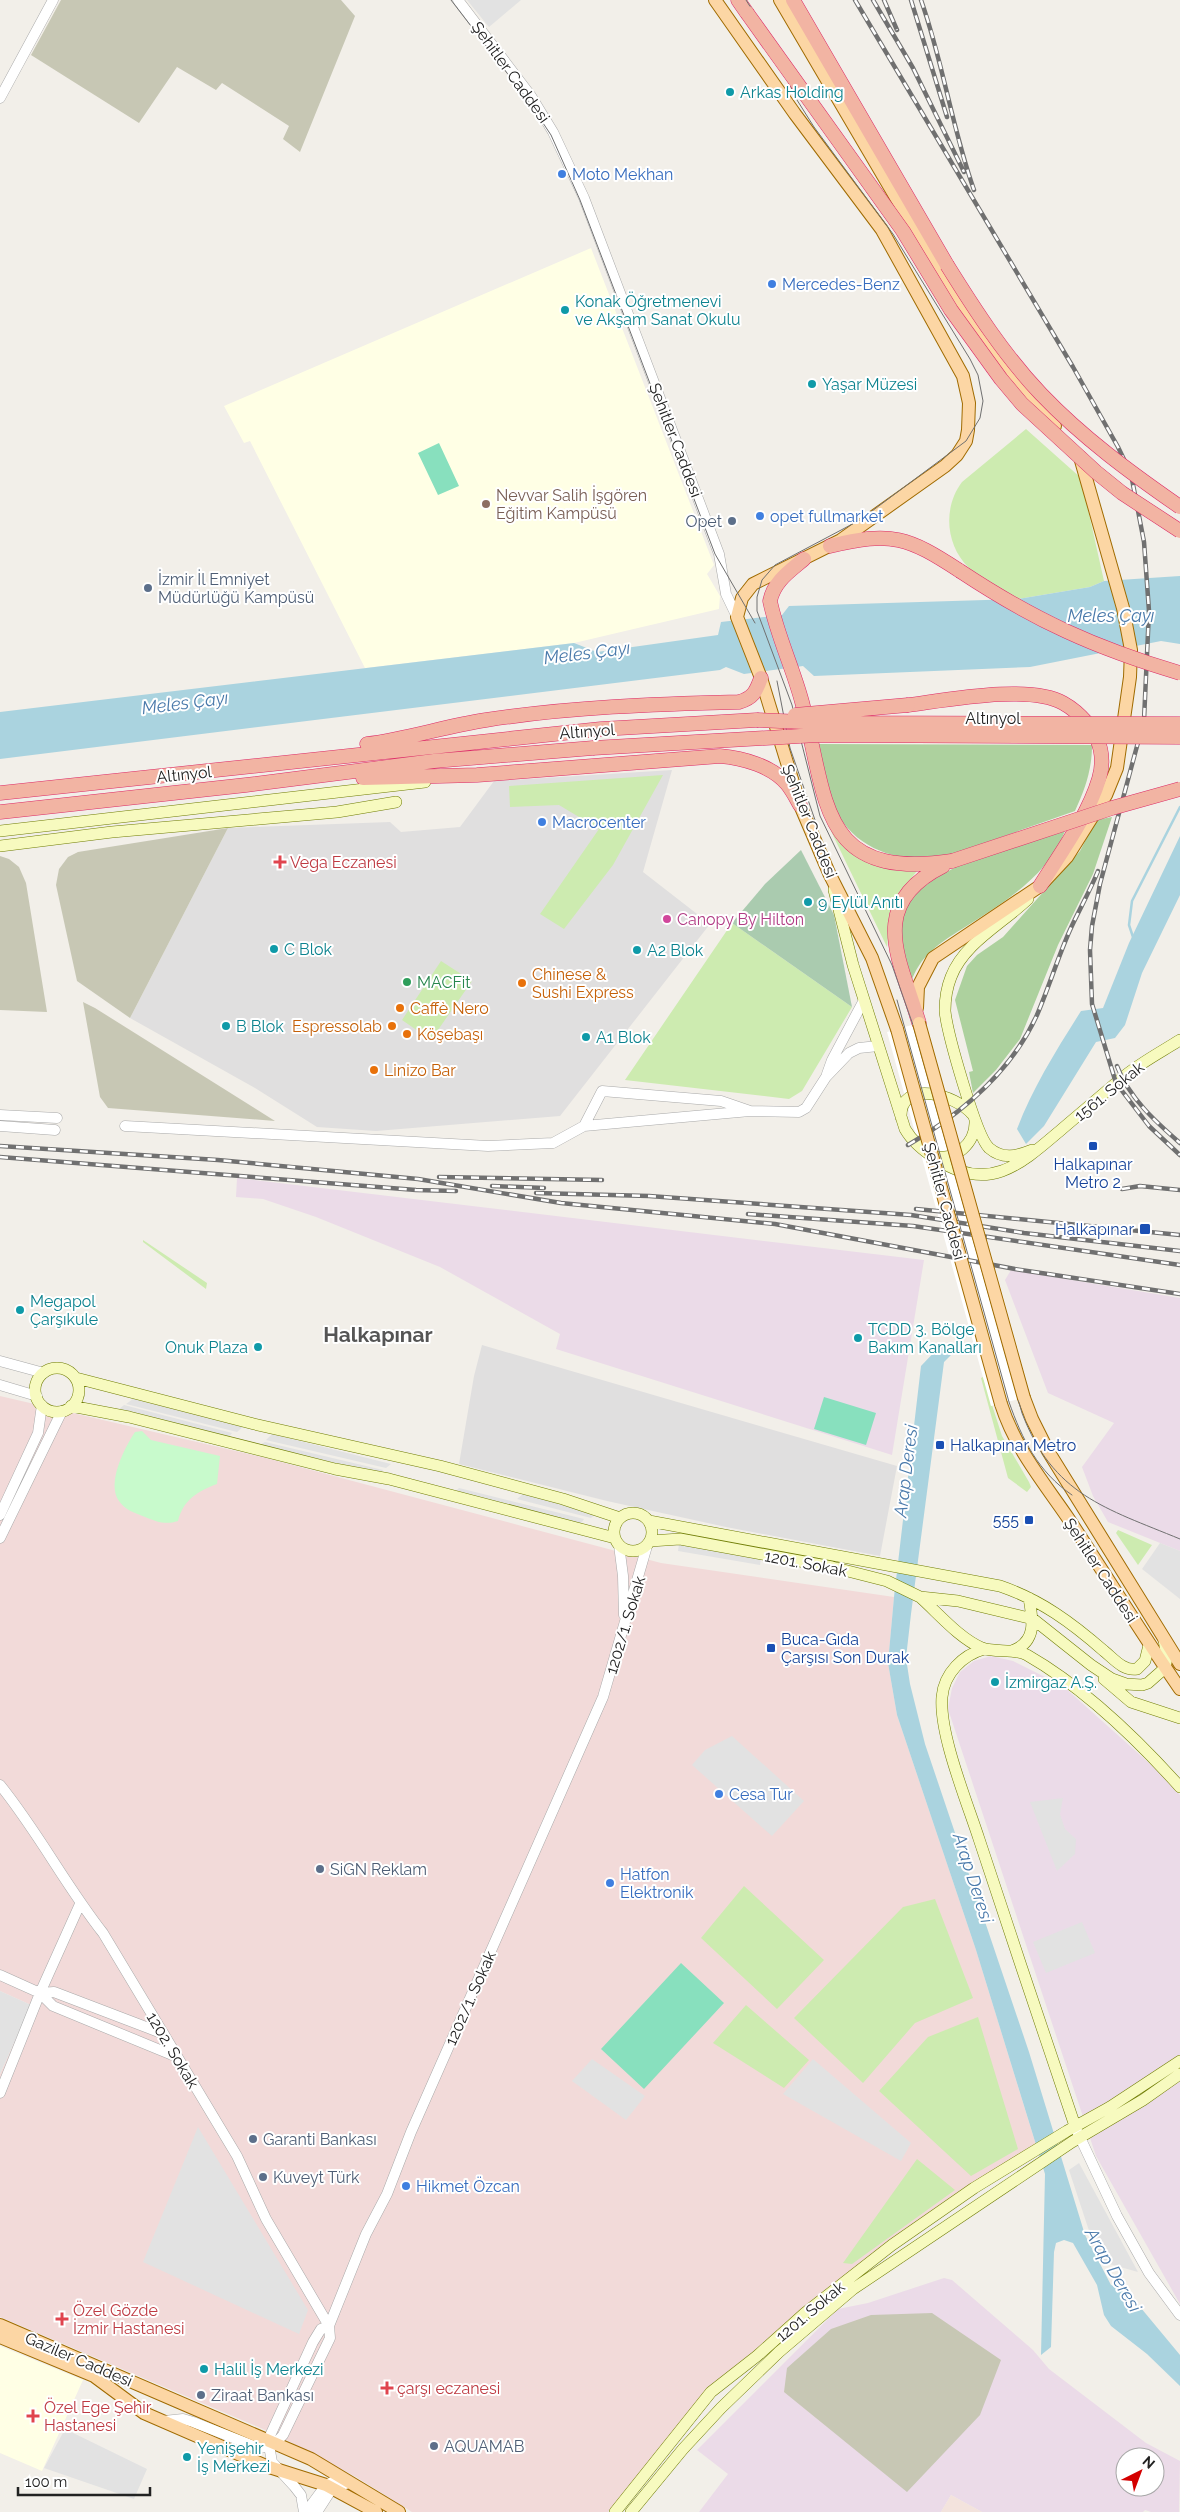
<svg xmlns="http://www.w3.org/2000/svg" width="1180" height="2512" font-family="Raleway,sans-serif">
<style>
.residential{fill:#e0dfdf}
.commercial{fill:#f2dad9}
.industrial{fill:#ebdbe8;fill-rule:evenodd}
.education{fill:#ffffe5}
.military{fill:#f3e3dd}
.construction{fill:#c7c7b4}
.grass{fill:#cdebb0}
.forest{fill:#add19e}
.cemetery{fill:#aacbaf}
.park{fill:#c8facc}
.pitch{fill:#88e0be}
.parking{fill:#e2e2e2}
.water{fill:#aad3df}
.pier{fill:#fff}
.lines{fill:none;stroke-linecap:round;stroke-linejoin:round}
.stream{stroke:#aad3df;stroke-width:2.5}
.tertiary-casing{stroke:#a9a9a9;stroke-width:11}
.secondary-casing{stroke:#707d05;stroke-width:12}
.primary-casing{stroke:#a06b00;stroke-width:14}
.trunk-casing{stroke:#dc2a67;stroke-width:15}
.tertiary{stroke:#fff;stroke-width:10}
.secondary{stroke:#f7fabf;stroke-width:11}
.primary{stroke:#fcd6a4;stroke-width:12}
.trunk{stroke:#f2b4a3;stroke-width:14}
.tram{stroke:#707070;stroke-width:1}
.rail-casing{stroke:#707070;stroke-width:4.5}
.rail{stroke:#fff;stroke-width:2.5;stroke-dasharray:8;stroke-linecap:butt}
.primary-bridge-casing{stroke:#a06b00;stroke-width:14;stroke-linecap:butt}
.trunk-bridge-casing{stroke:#dc2a67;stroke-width:15;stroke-linecap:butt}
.primary-bridge{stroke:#fcd6a4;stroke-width:12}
.trunk-bridge{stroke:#f2b4a3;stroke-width:14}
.culture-dot{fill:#0f9aa8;stroke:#fff;stroke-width:2}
.shop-dot{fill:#3f7fe0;stroke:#fff;stroke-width:2}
.education-dot{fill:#8d6e63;stroke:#fff;stroke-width:2}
.service-dot{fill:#5c6f8a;stroke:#fff;stroke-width:2}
.health-dot{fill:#e0444e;stroke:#fff;stroke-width:2}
.hotel-dot{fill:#d1479c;stroke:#fff;stroke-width:2}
.leisure-dot{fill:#2e9e5b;stroke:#fff;stroke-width:2}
.food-dot{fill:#e8710a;stroke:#fff;stroke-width:2}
.transit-dot{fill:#1a4fb4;stroke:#fff;stroke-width:2}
.labels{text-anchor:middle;stroke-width:4;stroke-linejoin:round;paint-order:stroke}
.street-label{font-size:16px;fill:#222;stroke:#fff}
.culture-label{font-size:16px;fill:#0d838f;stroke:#fff;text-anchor:start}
.shop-label{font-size:16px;fill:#366cbe;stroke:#fff;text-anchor:start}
.education-label{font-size:16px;fill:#785e54;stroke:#fff;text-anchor:start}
.service-label{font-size:16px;fill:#4e5e75;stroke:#fff;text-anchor:start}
.health-label{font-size:16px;fill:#be3a42;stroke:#fff;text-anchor:start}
.hotel-label{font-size:16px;fill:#b23c85;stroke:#fff;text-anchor:start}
.food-label{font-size:16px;fill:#c56008;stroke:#fff;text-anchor:start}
.leisure-label{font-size:16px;fill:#27864d;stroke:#fff;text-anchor:start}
.transit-label{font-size:16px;fill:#164399;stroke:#fff;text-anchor:end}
.water-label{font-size:18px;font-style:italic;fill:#4a7aab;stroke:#fff}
.district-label{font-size:21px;font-weight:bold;fill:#555;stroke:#fff}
</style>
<rect width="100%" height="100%" fill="#f2efe9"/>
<path class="residential" d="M672,770l-29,102 67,52 -150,192 -184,15 -59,-4 -62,-39 -125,-70 98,-190 162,-6 11,10 59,-5 34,-46z
M482,1345l415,121 -17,90 -154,-29 -119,-26 -148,-37 15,-88z"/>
<path class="commercial" d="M0,1396l266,62 395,105 233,34 -6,66 9,52 79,235 60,195 -194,134 -131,107 -103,126h-196l-56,-35 -79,-42 -277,-118v-243l31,-69 -31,-14z"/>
<path class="industrial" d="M237,1178l687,82 -32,195 -336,-106 4,-15 -120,-67 -124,-50 -53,-18 -27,-2z
M1011,1270l169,28v253l-72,-29 -15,-26 -11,-29 32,-44 -66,-30 -43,-113z
M991,1656l22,5 50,25 96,86 21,23v509l-84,-148 -148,-447 4,-21 8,-16 14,-11z
M944,2278l8,2 81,70 16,19 97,74 34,18 -1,51h-28l-6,-2 -2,2h-161l-31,-17 -10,17h-242l29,-38 -31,-24 141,-141 30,-6zM1125,2457h30v30h-30z"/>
<path class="education" d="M591,248l123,317 -7,9 13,22 -1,13 -145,34 -209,25 -115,-227 -6,2 -20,-37z
M0,2346l83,34 -41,91 -42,-18z"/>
<path class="military" d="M951,2495l31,17h-41z"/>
<path class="construction" d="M61,0h280l14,16 -55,136 -17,-13 6,-13 -67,-43 -6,7 -39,-23 -38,56 -108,-68z
M228,828l-98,190 -53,-37 -21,-96 3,-16 9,-12 10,-5z
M0,856l9,3 10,8 7,16 21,129 -47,-2z
M83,1002l12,6 180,113 -167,-13 -8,-11z
M932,2313l69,47 -21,55 -73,77 -123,-100 3,-24 44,-39 40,-14z"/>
<path class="grass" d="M1026,429l55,49 23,103 -14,6 -72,12c-15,-10 -36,-19 -49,-31 -24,-23 -26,-61 -7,-86z
M663,775l-50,90 -49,64 -24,-15 59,-85 -40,-24 -49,2 -1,-21z
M828,825c25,30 50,44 89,46l-18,23 -8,17 -4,36z
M732,923l120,84 -50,84 -13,8 -164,-19z
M441,961l31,20 -41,59 -29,-20z
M143,1240l64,43 -1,6 -63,-47z
M983,1377l19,59 27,46 2,5 -4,5 -19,-14 -27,-100z
M1118,1530l34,15 -14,20 -22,-32z
M744,1886l80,74 -47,49 -76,-71z
M935,1899l38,99 -58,25 -52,60 -69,-65 109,-111z
M746,2005l63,55 -25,28 -71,-45z
M978,2017l40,132 -47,27 -92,-85 49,-54z
M917,2159l38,31 -103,74 -9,-1z"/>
<path class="forest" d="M818,744l274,1c0,25 -7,44 -17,66l-133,47c-41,5 -85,-7 -106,-47 -11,-19 -13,-45 -18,-67z
M1112,817l-19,57 -35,71 -38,94 -24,31 -23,23 -4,-21 4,-1 -18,-71 12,-34 10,-11 26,-18 77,-86 16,-31z
M1065,831c-18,47 -63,72 -103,98 -22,14 -43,27 -51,54 -3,-14 -14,-43 -12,-57 10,-60 117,-79 166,-95z"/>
<path class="cemetery" d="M801,850l33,65 18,92 -120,-84 33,-39z"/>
<path class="park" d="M142,1431l9,9 69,16 -3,28c-19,7 -34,16 -39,37 -12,4 -21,1 -33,-4 -10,-4 -20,-7 -26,-16 -13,-18 6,-54 16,-69z"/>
<path class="pitch" d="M439,443l20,43 -21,9 -20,-42z
M824,1397l52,16 -10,32 -52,-16z
M681,1963l43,40 -80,86 -43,-40z"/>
<path class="parking" d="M467,0h54l-32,27z
M133,1399l111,27 -7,6 -111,-28z
M124,1405l108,28 -4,5 -110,-28z
M272,1434l119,30 -5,4 -120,-28z
M265,1442l118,28 -3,4 -120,-29z
M459,1488l125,31 -4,6 -125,-33z
M524,1493l73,20 -6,5 -74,-19z
M1160,1543l20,8v48l-38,-30z
M679,1544l82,14 -1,7 -82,-14z
M732,1736l72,65 -32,35 -80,-71 13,-15z
M1063,1798l-3,16 5,15 11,10 -1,15 -18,17 -27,-69z
M1082,1922l13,31 -49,20 -13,-31z
M0,1991l31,14 -31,69z
M592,2059l53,37 -19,24 -54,-39z
M813,2059l98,84 -10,18 -118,-67z
M198,2127l110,183 -9,24 -156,-72z
M1079,2163l59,109 -32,-9 -9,-8 -28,-85z
M65,2429l82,40 -13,30 -90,-31z"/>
<path class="water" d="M1180,576v68l-19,-3 -131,26 -216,9 -11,-10 -59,8 -18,-7 -6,3 -720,89v-47l574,-69 23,9 121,-17 3,-13 61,-7 7,-9 229,-7 72,-12 14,-6z
M1180,836v59l-38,78 -17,52 -10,13 -19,4 -52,84 -18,18 -9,-15c16,-42 40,-80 64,-118l22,-3 26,-65z
M942,1344l7,4 2,7 -7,7 -33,252 -5,44 4,26 15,60 104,308 56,183 26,50 15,5 54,65v31l-33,-32 -36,-28 -7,-11 -7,-30 -24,-42 -9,-3 -8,3 -2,9 -3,95 -10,8 4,-181 -69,-224 -79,-235 -9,-52 6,-66 27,-231z"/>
<path class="pier" d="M926,1021l105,375 -40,10 -104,-374z"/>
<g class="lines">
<path class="stream" d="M1133,937l-4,-12 3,-24 48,-94"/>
<g class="tertiary-casing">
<path id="tertiary" d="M458,0l73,96 22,36 31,66 135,356 7,40 11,23
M0,98l53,-98
M827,1074l5,-14 32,-60
M0,1115l57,3
M0,1126l55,4
M125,1126l363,20 65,-3 31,-17 18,-35 119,10 29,10
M584,1126l166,-15 49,1 7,-4 20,-31 23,-24 10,-5 19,-2
M0,1361l44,12
M0,1385l37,11
M0,1515l38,-82 4,-28
M0,1538l62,-127
M619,1545l4,31 1,39
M0,1785c38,47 66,101 103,148l134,223 29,63 63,107
M0,1975l40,18 13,13 124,51
M40,1993l14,-1 110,42
M0,2093l40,-100 40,-89
M1077,2131l40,85 32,57 31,42
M164,2421l19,-2 10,3 66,26 14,-2 10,-11 47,-97 -1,-12 37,-92 21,-40 24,-62 192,-435 44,-151
M304,2512l-3,-17 -7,-9 -22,-24 -4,-22 45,-98 8,-13 8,-3
M306,2512l20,-27 10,-5 10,4
M317,2512l18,-28"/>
</g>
<g class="secondary-casing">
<path id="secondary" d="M0,831l425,-49
M0,846l112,-14 225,-20 59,-10
M834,890l19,75 52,164c8,14 20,23 33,31 52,34 84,3 124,-31 20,-17 40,-34 60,-51 18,-15 39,-26 58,-38
M1028,899c-26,25 -64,44 -77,78 -4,10 -6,23 -6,34 2,21 31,125 44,137 14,12 28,8 43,2
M901,1117c-1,-39 55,-22 71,-3
M933,1156c22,6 43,-13 42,-35
M35 1390a22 22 0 1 1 44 0a22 22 0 1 1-44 0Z
M76,1378l178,46 186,42 123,33 57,19
M71,1406l58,11 206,52 54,10 226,59
M614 1532a19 19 0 1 1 38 0a19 19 0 1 1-38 0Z
M649,1521l351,65c41,14 72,37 104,65 10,8 19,20 33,18l8,-8 4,-16
M650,1541l30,-2 152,28 55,14 33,16 38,4 75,18 58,46 21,14 14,5 16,1 6,-2 17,-15 2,-11 -3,-17
M920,1597c19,17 39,41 62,51 14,5 32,0 45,7 56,32 110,84 153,132
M984,1649c-21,6 -40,24 -42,48 -3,37 25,105 37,142 32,96 63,191 96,287
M1012,1651c25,-9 21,-31 17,-53
M1104,1679l27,23 49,16
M615,2512l96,-120 46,-36 48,-43 87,-68 82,-57 93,-57 43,-24 70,-46
M631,2512l52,-63 38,-41 58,-56 74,-63 219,-147 71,-42 37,-26"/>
</g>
<g class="primary-casing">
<path id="primary" d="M715,0l80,114 87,116 81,146 6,27 -1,27 -2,11 -9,14 -12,11 -104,74 -88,44 -11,14 -5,19 24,61 39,127 29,68 43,85 25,71
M780,0l169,288 65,93 41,45
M917,1008l1,-21 15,-29 107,-72 27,-29 39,-62 11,-27 13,-91 1,-27 -8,-42 -43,-151
M1024,1398l8,21 16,32 132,213
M1001,1404c14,44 41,76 67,114 38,57 73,115 112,171
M0,2325l311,134 88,53
M0,2337l94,39 50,37 122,53 60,19 50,27"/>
</g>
<g class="trunk-casing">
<path id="trunk" d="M738,0l9,13
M793,0l154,265
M830,546c62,-15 78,-9 130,25
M804,559c-14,12 -30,22 -34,42 7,34 23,67 32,101 26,98 16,179 150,159
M908,705c39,-5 122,-21 155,-2 9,5 17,12 23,19 15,16 19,37 13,57 -11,37 -39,75 -59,107
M367,744c40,-5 79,-18 119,-24 84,-13 168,-16 253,-18 14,-4 17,-10 22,-24
M363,778l114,-3 243,-19c23,2 52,10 67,28 5,6 9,14 13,21
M0,793l601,-64 156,-9
M0,812l246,-27 188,-24 159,-13
M919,1023c-18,-62 -54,-118 24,-157"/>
</g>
<use href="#tertiary" class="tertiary"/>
<use href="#secondary" class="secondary"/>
<use href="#primary" class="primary"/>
<use href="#trunk" class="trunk"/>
<path class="tram" d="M451,0l76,99 24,36 29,65 135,354 40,69
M746,0l15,24 36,76 17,27 79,107 77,125 8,16 5,26 -3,17 -14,23 -106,79 -85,45 -13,15 -5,17v14l35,94 28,111 72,149 21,60 109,388c31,82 83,95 158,126
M777,681l13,67 25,72
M897,1000l112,402c13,37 29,70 63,93"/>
<g class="rail-casing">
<path id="rail" d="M855,0l218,367 45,80 13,27 13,68 5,69 -5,109 -44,164 -8,42 -2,24 2,54 24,79 33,43 31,29
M873,0l40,68 51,104
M884,0l13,30
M911,0l36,117
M921,0c22,62 31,128 53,190
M1117,1066c12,32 39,56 63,77
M908,1145c53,-31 103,-73 129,-130 12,-28 21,-58 33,-85 9,-20 20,-39 28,-59
M0,1146l218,14 200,19 143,24 214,21 240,45 165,25
M0,1157l416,33 40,1
M439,1177l163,3
M492,1186l52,2
M1122,1189l18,-3 40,4
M536,1193l113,3 262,19 113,18 156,18
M916,1209l264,26
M748,1214l165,12 267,39"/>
</g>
<use href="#rail" class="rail"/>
<g class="primary-bridge-casing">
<path id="primary-bridge" d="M919,1023l105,375
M897,1029l104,375"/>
</g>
<g class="trunk-bridge-casing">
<path id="trunk-bridge" d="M747,13l156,218 48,79 50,69 21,25 74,68 26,21 58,38
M947,265c28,45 57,90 94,129 42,44 90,79 139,113
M960,571c74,49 135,77 220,102
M795,715l113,-10
M757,720l71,3 352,1
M593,748l224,-13 363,2
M952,861l160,-53 68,-19"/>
</g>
<use href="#primary-bridge" class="primary-bridge"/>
<use href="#trunk-bridge" class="trunk-bridge"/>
</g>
<g class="culture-dot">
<circle cx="730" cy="92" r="5"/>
<circle cx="565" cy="310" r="5"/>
<circle cx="812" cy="384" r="5"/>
<circle cx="808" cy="902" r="5"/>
<circle cx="274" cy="949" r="5"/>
<circle cx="637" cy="950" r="5"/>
<circle cx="226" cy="1026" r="5"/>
<circle cx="586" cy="1037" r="5"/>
<circle cx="20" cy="1310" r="5"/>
<circle cx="858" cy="1338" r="5"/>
<circle cx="258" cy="1347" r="5"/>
<circle cx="995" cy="1682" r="5"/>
<circle cx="204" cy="2369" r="5"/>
<circle cx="187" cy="2457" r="5"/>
</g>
<g class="shop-dot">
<circle cx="562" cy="174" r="5"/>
<circle cx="772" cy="284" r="5"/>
<circle cx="760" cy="516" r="5"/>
<circle cx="542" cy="822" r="5"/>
<circle cx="719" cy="1794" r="5"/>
<circle cx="610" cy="1883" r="5"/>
<circle cx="406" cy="2186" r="5"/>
</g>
<circle class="education-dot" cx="486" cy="504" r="5"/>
<g class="service-dot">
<circle cx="732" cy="521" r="5"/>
<circle cx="148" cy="588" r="5"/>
<circle cx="320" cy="1869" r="5"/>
<circle cx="253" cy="2139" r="5"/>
<circle cx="263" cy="2177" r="5"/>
<circle cx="201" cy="2395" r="5"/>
<circle cx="434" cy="2446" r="5"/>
</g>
<g class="health-dot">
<path d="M277.5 854.5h5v5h5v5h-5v5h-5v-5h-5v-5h5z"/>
<path d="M59.5 2311.5h5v5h5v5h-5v5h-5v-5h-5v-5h5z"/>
<path d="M384.5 2380.5h5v5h5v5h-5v5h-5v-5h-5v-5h5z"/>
<path d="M30.5 2408.5h5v5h5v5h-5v5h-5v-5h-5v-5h5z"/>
</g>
<circle class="hotel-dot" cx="667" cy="919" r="5"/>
<circle class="leisure-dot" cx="407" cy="982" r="5"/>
<g class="food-dot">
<circle cx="522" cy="983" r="5"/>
<circle cx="400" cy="1008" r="5"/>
<circle cx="392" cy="1026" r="5"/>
<circle cx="407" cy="1034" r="5"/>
<circle cx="374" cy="1070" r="5"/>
</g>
<g class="transit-dot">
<rect x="1088" y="1141" width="10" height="10" rx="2.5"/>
<rect x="1139" y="1223" width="12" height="12" rx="2.5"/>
<rect x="935" y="1440" width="10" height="10" rx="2.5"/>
<rect x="1024" y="1515" width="10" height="10" rx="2.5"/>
<rect x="766" y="1643" width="10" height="10" rx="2.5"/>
</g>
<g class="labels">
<g class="street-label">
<text transform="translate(511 72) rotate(54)" y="6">Şehitler Caddesi</text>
<text transform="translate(676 440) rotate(69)" y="6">Şehitler Caddesi</text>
<text x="993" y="724">Altınyol</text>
<text transform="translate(587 731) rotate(-4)" y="6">Altınyol</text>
<text transform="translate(184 774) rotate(-6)" y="6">Altınyol</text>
<text transform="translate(810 821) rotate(68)" y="6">Şehitler Caddesi</text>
<text transform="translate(1109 1091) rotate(-39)" y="6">1561. Sokak</text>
<text transform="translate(945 1201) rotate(75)" y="6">Şehitler Caddesi</text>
<text transform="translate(806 1563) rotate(11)" y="6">1201. Sokak</text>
<text transform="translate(1101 1570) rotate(57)" y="6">Şehitler Caddesi</text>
<text transform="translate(625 1625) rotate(-73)" y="6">1202/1. Sokak</text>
<text transform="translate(470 1998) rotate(-66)" y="6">1202/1. Sokak</text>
<text transform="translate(173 2050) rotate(59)" y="6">1202. Sokak</text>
<text transform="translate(810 2311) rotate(-40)" y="6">1201. Sokak</text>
<text transform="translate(79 2359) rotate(23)" y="6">Gaziler Caddesi</text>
</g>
<g class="culture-label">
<text x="740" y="98">Arkas Holding</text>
<text x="575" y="307">Konak Öğretmenevi<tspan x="575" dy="18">ve Akşam Sanat Okulu</tspan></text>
<text x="822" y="390">Yaşar Müzesi</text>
<text x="818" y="908">9 Eylül Anıtı</text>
<text x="284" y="955">C Blok</text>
<text x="647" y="956">A2 Blok</text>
<text x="236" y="1032">B Blok</text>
<text x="596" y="1043">A1 Blok</text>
<text x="30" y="1307">Megapol<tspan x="30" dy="18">Çarşıkule</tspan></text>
<text x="868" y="1335">TCDD 3. Bölge<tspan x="868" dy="18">Bakım Kanalları</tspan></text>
<text x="248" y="1353" text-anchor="end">Onuk Plaza</text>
<text x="1005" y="1688">İzmirgaz A.Ş.</text>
<text x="214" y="2375">Halil İş Merkezi</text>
<text x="197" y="2454">Yenişehir<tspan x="197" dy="18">İş Merkezi</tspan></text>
</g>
<g class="shop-label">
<text x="572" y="180">Moto Mekhan</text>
<text x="782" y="290">Mercedes-Benz</text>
<text x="770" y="522">opet fullmarket</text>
<text x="552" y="828">Macrocenter</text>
<text x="729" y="1800">Cesa Tur</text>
<text x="620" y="1880">Hatfon<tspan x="620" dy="18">Elektronik</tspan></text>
<text x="416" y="2192">Hikmet Özcan</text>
</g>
<g class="education-label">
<text x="496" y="501">Nevvar Salih İşgören<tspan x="496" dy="18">Eğitim Kampüsü</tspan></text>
</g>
<g class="service-label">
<text x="722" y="527" text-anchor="end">Opet</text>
<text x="158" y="585">İzmir İl Emniyet<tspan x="158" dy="18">Müdürlüğü Kampüsü</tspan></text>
<text x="330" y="1875">SiGN Reklam</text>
<text x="263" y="2145">Garanti Bankası</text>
<text x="273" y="2183">Kuveyt Türk</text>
<text x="211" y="2401">Ziraat Bankası</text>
<text x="444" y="2452">AQUAMAB</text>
</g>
<g class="health-label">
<text x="290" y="868">Vega Eczanesi</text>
<text x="73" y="2316">Özel Gözde<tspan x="73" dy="18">İzmir Hastanesi</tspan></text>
<text x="397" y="2394">çarşı eczanesi</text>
<text x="44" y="2413">Özel Ege Şehir<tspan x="44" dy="18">Hastanesi</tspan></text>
</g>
<g class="hotel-label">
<text x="677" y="925">Canopy By Hilton</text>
</g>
<g class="food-label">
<text x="532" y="980">Chinese &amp;<tspan x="532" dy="18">Sushi Express</tspan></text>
<text x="410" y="1014">Caffè Nero</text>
<text x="382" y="1032" text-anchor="end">Espressolab</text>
<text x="417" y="1040">Köşebaşı</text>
<text x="384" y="1076">Linizo Bar</text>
</g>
<g class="leisure-label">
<text x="417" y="988">MACFit</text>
</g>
<g class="transit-label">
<text x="1093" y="1170" text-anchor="middle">Halkapınar<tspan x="1093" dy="18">Metro 2</tspan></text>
<text x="1134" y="1235">Halkapınar</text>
<text x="950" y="1451" text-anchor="start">Halkapınar Metro</text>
<text x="1019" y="1526">555</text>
<text x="781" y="1645" text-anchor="start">Buca-Gıda<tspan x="781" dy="18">Çarşısı Son Durak</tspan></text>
</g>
<g class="water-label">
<text x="1111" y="622">Meles Çayı</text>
<text transform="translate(587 653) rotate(-7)" y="6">Meles Çayı</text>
<text transform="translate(185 703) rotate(-7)" y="6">Meles Çayı</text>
<text transform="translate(906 1471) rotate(-83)" y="6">Arap Deresi</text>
<text transform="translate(973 1878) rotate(72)" y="6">Arap Deresi</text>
<text transform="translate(1113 2270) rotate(60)" y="6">Arap Deresi</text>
</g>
<g class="district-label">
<text x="378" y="1342">Halkapınar</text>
</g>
</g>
<g transform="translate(1140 2472) rotate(42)"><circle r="24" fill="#ffffff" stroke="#a7a7a7"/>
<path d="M0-4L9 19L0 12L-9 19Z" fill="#d40000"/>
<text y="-8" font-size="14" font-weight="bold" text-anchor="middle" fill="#222222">N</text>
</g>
<path d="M18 2487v8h132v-8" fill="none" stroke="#222222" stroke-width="2.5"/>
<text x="25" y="2487" font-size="15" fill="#222222" stroke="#ffffff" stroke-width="4" paint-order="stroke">100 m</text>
</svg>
